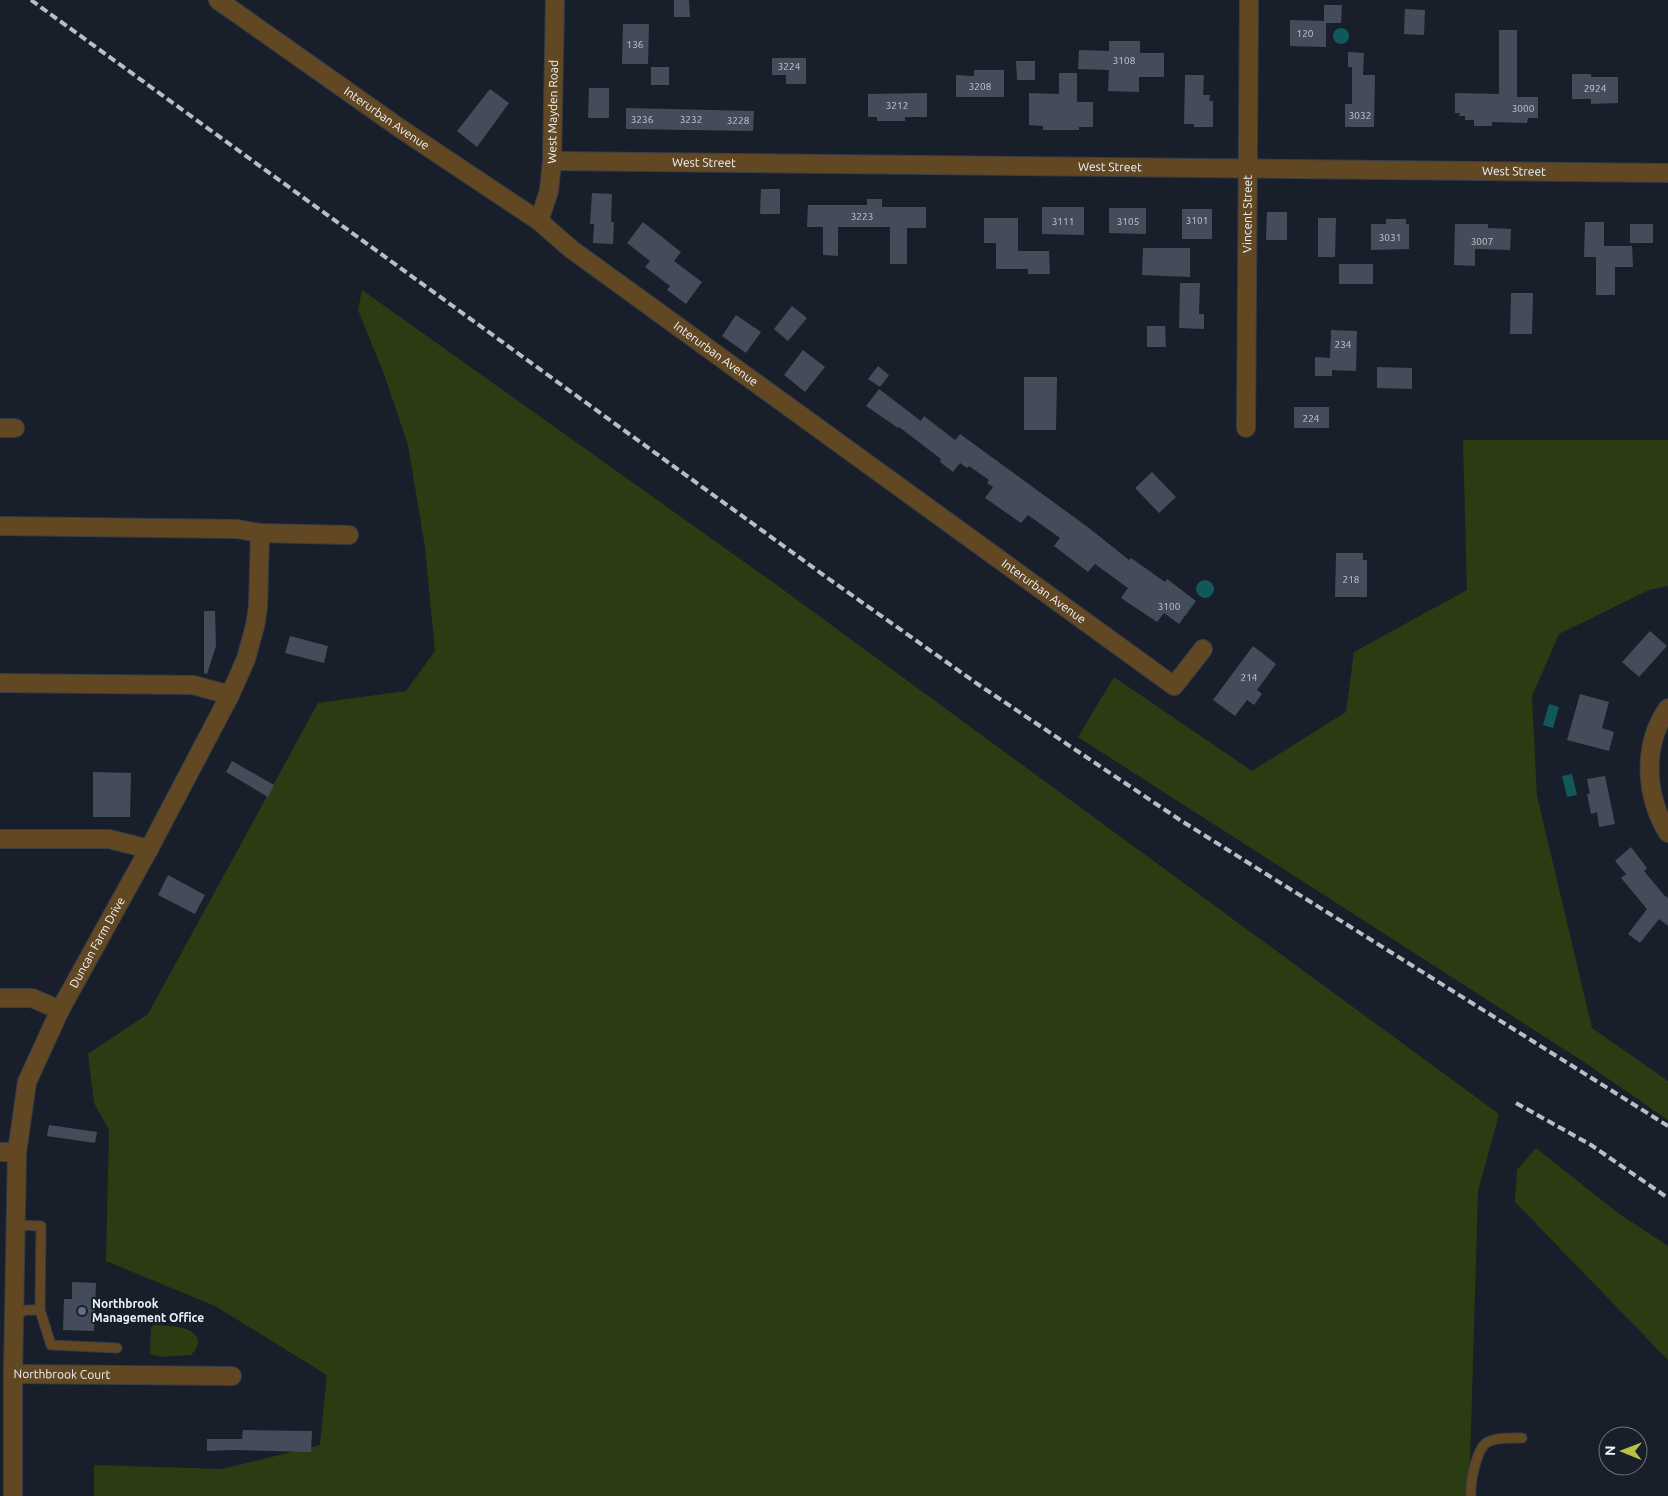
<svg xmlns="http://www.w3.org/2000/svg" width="1668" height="1496" font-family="Ubuntu,sans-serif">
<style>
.green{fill:#2c3c12}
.water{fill:#11585a}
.building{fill:#444c59}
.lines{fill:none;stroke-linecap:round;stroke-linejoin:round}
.service-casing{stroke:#363d47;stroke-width:11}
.minor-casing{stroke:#363d47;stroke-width:20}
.service{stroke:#624723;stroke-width:9}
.minor{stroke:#624723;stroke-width:18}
.rail{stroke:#b8bec6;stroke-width:4;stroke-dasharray:8 4;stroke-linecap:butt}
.service-dot{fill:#5c6f8a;stroke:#181f2a;stroke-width:2}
.labels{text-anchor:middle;stroke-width:4;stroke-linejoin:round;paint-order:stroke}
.number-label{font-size:10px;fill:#c4c9d2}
.street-label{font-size:12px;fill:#eef3fb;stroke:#181f2a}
.poi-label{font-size:12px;font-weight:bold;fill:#eef3fb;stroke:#181f2a;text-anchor:start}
</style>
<rect width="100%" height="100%" fill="#181f2a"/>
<path class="green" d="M362,290l412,293 725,531 -21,77 -9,305h-1375v-31l128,4 98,-24 7,-70 -112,-69 -109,-45 3,-131 -15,-27 -6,-49 60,-40 170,-311 88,-12 29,-40 -10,-104 -17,-102 -23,-68 -27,-67z
M1463,440h205v146l-19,4 -90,44 -27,62 5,100 55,232 76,53v39l-84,-58 -506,-325 36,-60 138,94 94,-59 8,-60 113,-62z
M1536,1148l82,65 50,33v114l-153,-158 2,-32z
M154,1325c12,1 44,0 44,17 -1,6 -3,9 -7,13l-30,2 -11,-3 1,-27z"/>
<path class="water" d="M1333 36a8 8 0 1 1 16 0a8 8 0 1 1-16 0Z
M1196 589a9 9 0 1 1 18 0a9 9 0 1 1-18 0Z
M1549,704l10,3 -6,21 -10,-3z
M1572,774l5,21 -10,2 -5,-21z"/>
<path class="building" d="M674,0h15l1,17h-16z
M1324,5h18l-1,18h-15v24l-36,-1v-26l34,1z
M1405,9l20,1 -1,25 -20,-1z
M623,24h26l-1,40h-26z
M1499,30h18v67h21v21h-10l-1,5 -35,-1v4h-18v-6h-9v-4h-6l1,-3h-5v-20l44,1z
M1109,41h31v12h24v24h-25v15l-31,-1 1,-21 -31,-1 1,-19 30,1z
M1348,52l16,1 -1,22h12l-1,52h-29v-23h7v-37h-4z
M772,58h34v26h-20v-9h-14z
M1016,61h19v19h-18z
M651,67h18v18h-18z
M974,70h30v27h-48v-22l18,1z
M1059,73h18v29h16v25h-14v3h-36v-4l-14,-1v-32l30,1z
M1572,74h19v3h27v26l-27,1v-5h-19z
M1185,75h19l-1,20h7l-1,6h4v26h-19v-3h-10z
M589,88h20v30h-21z
M490,89l19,14 -32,44 -20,-16z
M927,93v24h-22v4h-28v-4h-9v-23z
M626,108l128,3 -1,20 -127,-2z
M761,189h19v25h-20z
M592,193l20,1 -1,28h3l-1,22 -20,-1 1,-19h-4z
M867,199h15v8h44v21h-19v36h-17v-37h-52v29l-15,-1v-28h-16l1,-22h59z
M1042,207h42v28l-42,-1z
M1109,208h37v26l-37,-1z
M1182,209h30v30h-30z
M1267,212h20v28h-21z
M984,218h34v33h31l1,23h-22v-5h-32v-26h-12z
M1318,218h18l-1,39h-17z
M1386,219h20v5h3v25l-38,1v-26h15z
M643,222l38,30 -7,9 28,21 -16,22 -19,-14 3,-4 -25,-19 5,-6 -23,-18z
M1585,222h19v24h28l1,21h-18v28h-19v-38h-12z
M1455,224h33v4l23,1 -1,21 -35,-1v17l-21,-1z
M1630,224h23v19h-23z
M1143,248h47v29l-48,-2z
M1339,264h34v20h-34z
M1180,283h20l-1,31h5v15l-25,-1z
M1511,293h22l-1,41h-22z
M792,306l15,12 -19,23 -14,-12z
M736,315l25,17 -15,21 -24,-17z
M1147,326h18l1,21h-19z
M1331,330l26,1 -1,40 -24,-1v6h-17v-19l15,1z
M803,350l22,17 -20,25 -21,-17z
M878,366l11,9 -9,12 -12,-8z
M1377,367l35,1v21l-35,-1z
M1024,377h33l-1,53h-32z
M879,389l42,32 3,-5 31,24 5,-6 129,94 40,32 2,-2 34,24 2,-3 29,22 -17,23 -15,-11 -7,9 -36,-24 7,-10 -33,-24 -7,8 -34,-26 6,-8 -32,-23 -7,8 -36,-25 8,-11 -6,-4 2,-3 -20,-14 -2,2 -7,-5 -7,9 -13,-10 1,-3 -42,-32 -1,1 -32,-22z
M1294,407h35v21h-35z
M1152,472l24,25 -17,16 -24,-25z
M1336,553h27v7h4v37h-32z
M204,611h11l1,35 -9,28 -3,-1z
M1650,631l17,15 -28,31 -17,-15z
M290,636l38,10 -4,17 -39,-10z
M1253,646l23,18 -19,26 5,4 -8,11 -7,-5 -12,16 -22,-16z
M1580,694l29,8 -7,26 12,4 -5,19 -42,-11z
M232,761l42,24 -6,12 -42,-25z
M93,772l38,1 -1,44h-37z
M1605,776l10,48 -16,3 -2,-15 -6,2 -4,-20h3l-3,-15z
M1631,847l16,21 -3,3 20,24 4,3v28l-9,-7 -19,24 -12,-9 19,-25 -26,-31 5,-4 -11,-13z
M168,875l37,20 -10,19 -37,-19z
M49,1125l48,7 -2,11 -48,-7z
M72,1282l24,1 -2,48 -31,-1 1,-31h8z
M243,1430l69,1 -1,21 -78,-2 -26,1v-12h35z"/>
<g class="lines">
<g class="service-casing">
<path id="service" d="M40,1310l11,35 66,3
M14,1314l13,-4h13l1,-84 -26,-1
M1471,1496c-1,-13 5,-45 15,-53 9,-6 26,-5 36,-5"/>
</g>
<g class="minor-casing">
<g id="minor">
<path id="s1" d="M218,0l183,129 138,92 32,28 603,437 29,-37"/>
<path id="s2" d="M552,161l1116,12"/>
<path id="s3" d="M539,221l10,-30 3,-30 3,-161"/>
<path d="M0,428h15"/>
<path id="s4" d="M1246,428l3,-428"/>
<path d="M0,526l237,3 23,4 89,2"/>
<path d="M0,683l193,2 37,10"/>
<path d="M1668,708c-26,37 -23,88 0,125"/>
<path d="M0,839h109l40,10"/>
<path d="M0,998h32l28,12"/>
<path d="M0,1152h17"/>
<path id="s5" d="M13,1374l219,2"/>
<path id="s6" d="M13,1496v-122l4,-222 10,-70 33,-72 89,-161 81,-154 16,-36 9,-33 3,-19 2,-74"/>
</g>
</g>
<use href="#service" class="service"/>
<use href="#minor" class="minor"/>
<path class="rail" d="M31,0l798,579 150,106 201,135 488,306
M1516,1103l75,42 77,53"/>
</g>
<circle class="service-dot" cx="82" cy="1311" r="5"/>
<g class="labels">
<g class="number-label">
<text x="1305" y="37">120</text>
<text x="635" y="48">136</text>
<text x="1124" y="64">3108</text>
<text x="789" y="70">3224</text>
<text x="980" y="90">3208</text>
<text x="1595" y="92">2924</text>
<text x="897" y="109">3212</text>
<text x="1523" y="112">3000</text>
<text x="1360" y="119">3032</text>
<text x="642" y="123">3236</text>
<text x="691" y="123">3232</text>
<text x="738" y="124">3228</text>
<text x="862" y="220">3223</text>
<text x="1197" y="224">3101</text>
<text x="1063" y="225">3111</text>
<text x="1128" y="225">3105</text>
<text x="1390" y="241">3031</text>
<text x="1482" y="245">3007</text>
<text x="1343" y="348">234</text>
<text x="1311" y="422">224</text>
<text x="1351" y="583">218</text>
<text x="1169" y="610">3100</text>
<text x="1249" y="681">214</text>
</g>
<g class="street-label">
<text dy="4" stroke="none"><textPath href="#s3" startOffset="111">West Mayden Road</textPath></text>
<text dy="4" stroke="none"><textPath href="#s1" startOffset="206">Interurban Avenue</textPath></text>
<text dy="4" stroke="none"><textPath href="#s2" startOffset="152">West Street</textPath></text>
<text dy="4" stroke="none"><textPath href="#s2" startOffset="558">West Street</textPath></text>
<text dy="4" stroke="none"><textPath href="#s2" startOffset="962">West Street</textPath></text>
<text dy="4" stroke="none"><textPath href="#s4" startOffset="214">Vincent Street</textPath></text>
<text dy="4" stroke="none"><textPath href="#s1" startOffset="611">Interurban Avenue</textPath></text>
<text dy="4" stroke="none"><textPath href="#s1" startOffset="1016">Interurban Avenue</textPath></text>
<text dy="4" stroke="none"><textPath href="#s6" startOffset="571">Duncan Farm Drive</textPath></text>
<text dy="4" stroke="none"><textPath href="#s5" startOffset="49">Northbrook Court</textPath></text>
</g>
<g class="poi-label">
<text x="92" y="1308">Northbrook<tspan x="92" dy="14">Management Office</tspan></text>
</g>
</g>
<g transform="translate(1623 1451) rotate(271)"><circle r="24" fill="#181f2a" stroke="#6e747e"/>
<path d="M0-4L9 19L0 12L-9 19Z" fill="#bac045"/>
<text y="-8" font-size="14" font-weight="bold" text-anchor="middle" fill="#eef3fb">N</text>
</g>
</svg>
